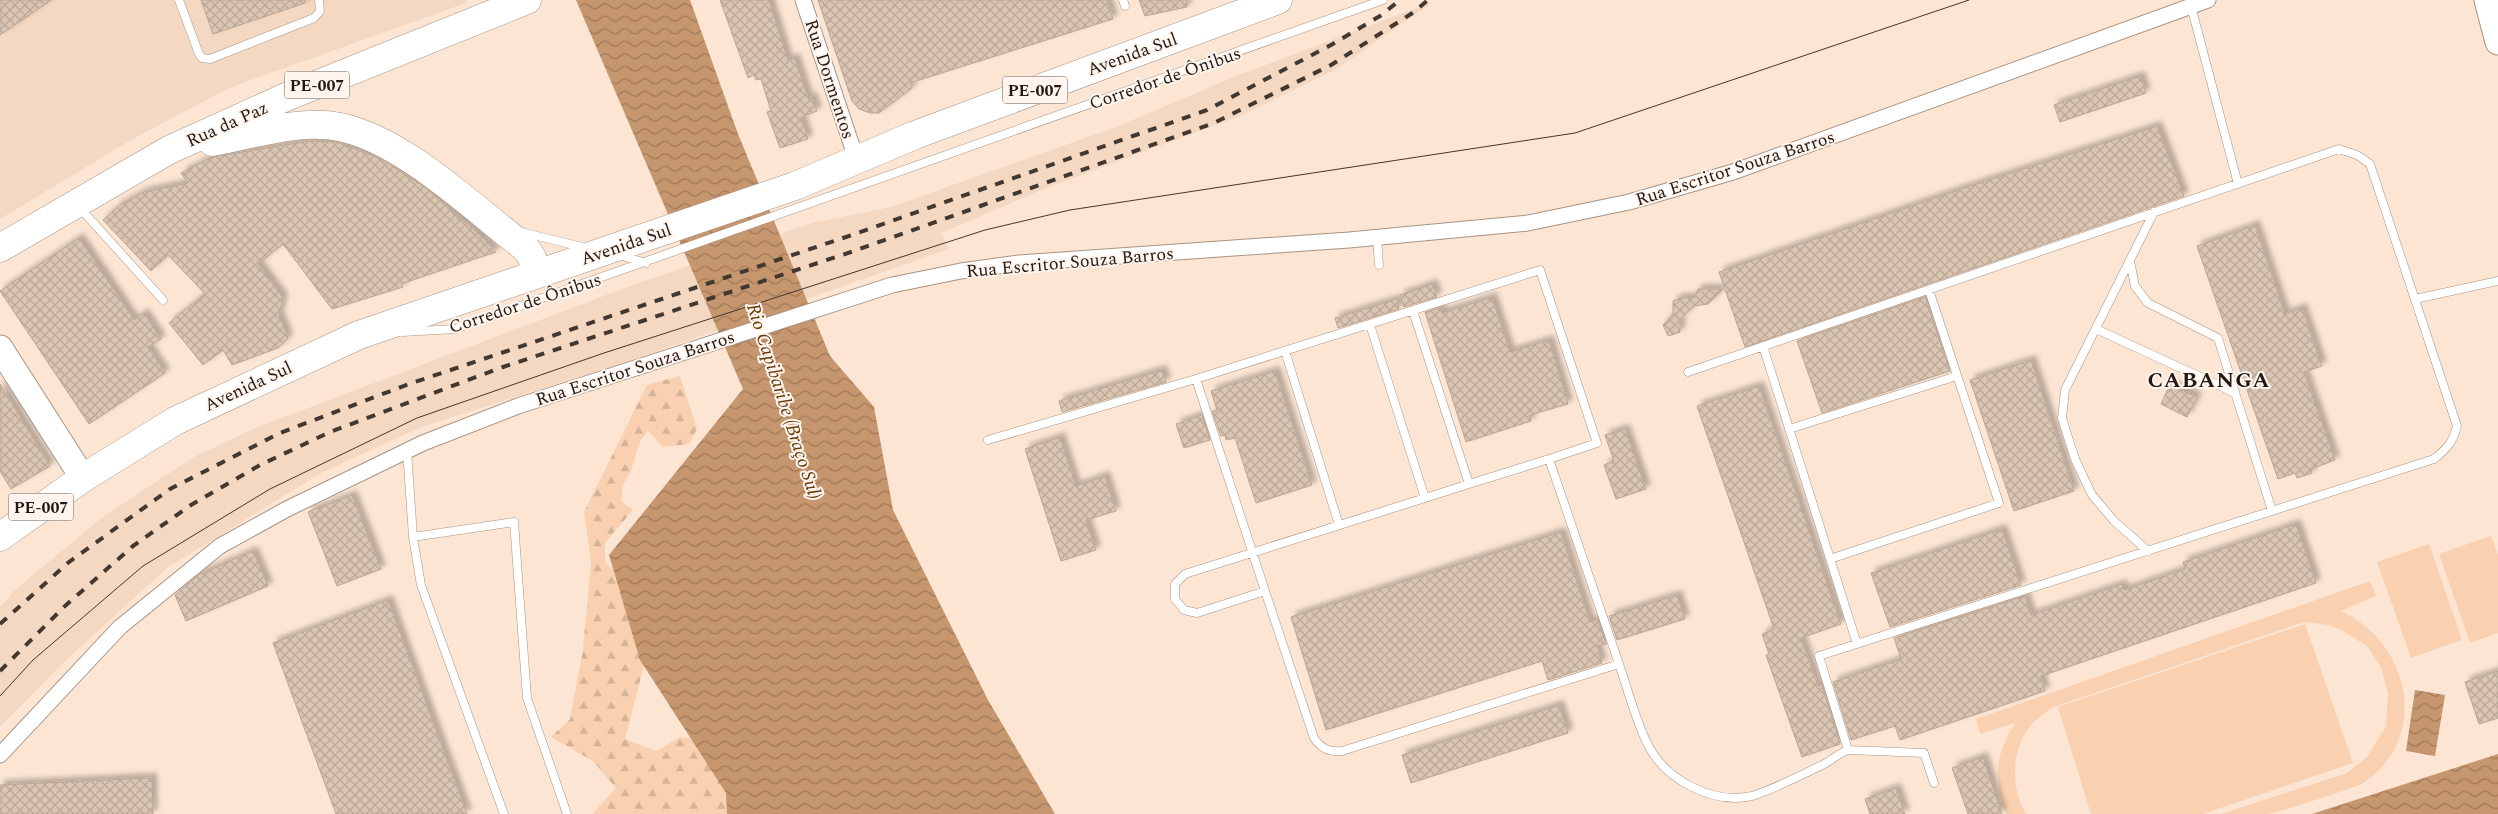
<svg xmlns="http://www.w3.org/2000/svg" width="2498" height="814" font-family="Spectral,serif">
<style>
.built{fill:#f5d8c1}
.grass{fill:#f9d1b1}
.forest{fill:url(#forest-firs)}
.water{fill:url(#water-waves)}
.building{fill:url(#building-cross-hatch);stroke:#baa594;filter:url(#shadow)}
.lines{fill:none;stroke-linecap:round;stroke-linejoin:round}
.lane-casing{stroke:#a89382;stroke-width:9}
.street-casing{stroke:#a89382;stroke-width:17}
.primary-casing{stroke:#a89382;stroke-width:27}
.highway-casing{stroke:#a89382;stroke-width:29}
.lane{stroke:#fff;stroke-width:8}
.street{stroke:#fff;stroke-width:15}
.primary{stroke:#fff;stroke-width:25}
.highway{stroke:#fff;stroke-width:28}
.tram{stroke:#423830;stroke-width:1}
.rail{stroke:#423830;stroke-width:4;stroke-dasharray:9 9;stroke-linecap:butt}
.labels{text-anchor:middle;stroke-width:4;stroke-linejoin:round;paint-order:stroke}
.shield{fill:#fff5ee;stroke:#645b55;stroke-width:1}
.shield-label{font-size:16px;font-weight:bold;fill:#211913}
.street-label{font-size:18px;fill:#211913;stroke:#fff5ee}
.water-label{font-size:19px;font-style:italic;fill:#663804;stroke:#fff5ee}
.district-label{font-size:22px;font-weight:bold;letter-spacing:1px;fill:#211913;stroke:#fff5ee}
</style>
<defs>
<pattern id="forest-firs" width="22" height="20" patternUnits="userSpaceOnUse" patternTransform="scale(1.25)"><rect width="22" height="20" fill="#f9d1b1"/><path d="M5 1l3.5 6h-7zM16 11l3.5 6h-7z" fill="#d5b397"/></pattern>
<pattern id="water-waves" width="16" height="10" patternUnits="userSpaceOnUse" patternTransform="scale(1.25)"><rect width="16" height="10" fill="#c6966e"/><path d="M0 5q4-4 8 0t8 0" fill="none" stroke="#a07a59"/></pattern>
<pattern id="building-cross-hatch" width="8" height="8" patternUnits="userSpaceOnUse" patternTransform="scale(1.25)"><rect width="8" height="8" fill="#dac4b2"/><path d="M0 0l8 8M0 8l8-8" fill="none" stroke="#bba898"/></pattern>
<filter id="shadow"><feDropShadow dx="4.5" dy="-4.5" stdDeviation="2.5" flood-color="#0004"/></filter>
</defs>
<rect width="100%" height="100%" fill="#fce5d3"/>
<path class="built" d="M0,0h467l-1,3 -237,85 -100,53 -129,78z
M1435,1l-100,69 -95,46 -199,74 -100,43 8,16 -320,112 -208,66 -100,46 -154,95 -104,95 -63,64v-120l15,-17 89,-74 90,-59 59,-28 377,-143 182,-63 79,-16 225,-80 120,-51z"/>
<path class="grass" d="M2491,536l7,19v78l-28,10 -31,-89z
M2429,544l33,96 -51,18 -34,-96z
M2370,581l6,15 -35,15c68,31 90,124 24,171 -7,5 -88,31 -98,32 -15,0 -31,0 -46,0l126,-41 20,-16 19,-31 2,-32 -7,-27 -13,-20 -21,-14 -18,-8 -25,-3 -250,85c-10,6 -20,13 -26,22 -17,24 -17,61 -2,85h-20c-13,-34 -11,-60 9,-91l-35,11 -4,-15z
M2305,624l48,139 -150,51h-112l-33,-107z"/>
<path class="forest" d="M680,376l17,53 -8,15 -26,3 -15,-16 -8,10 -10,33 -7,10 -2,17 12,9 -28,33v19l8,8 9,30 32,56 -10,9 -19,74 31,12 24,-14 11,2 43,31 -7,35v9h-135l24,-26 -23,-27 -42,-24 19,-18 13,-69 8,-88 -7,-50 63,-127z"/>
<path class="water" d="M576,0h114l48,134 92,222 44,51 19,103 95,190 67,114h-328l-1,-21 -86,-133 -31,-105 134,-166z
M2415,690l30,5 -10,61 -29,-5z
M2498,754v60h-186z"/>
<path class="building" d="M0,0h51l-51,35z
M201,0h104v3l-92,31z
M720,0h49l19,61 7,-3 13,40 4,-1 5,14 -16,6 7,22 -28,9 -13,-36 4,-1 -10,-32 -5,1 -2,-5 -6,3z
M818,0h289l6,19 -203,64 2,5 -33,25h-9l-11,-4 -7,-8z
M1139,0h48v7l-42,9z
M2140,76l6,17 -86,29 -6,-17z
M2157,126l27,70 -439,151 -26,-75 245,-84z
M309,141l28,1 44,17 42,27 56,48 17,18 -95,32 2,3 -71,22 -49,-65 -25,20 25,34 -4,17 9,23 -10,10 -46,17 -9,-15 -20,15 -34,-42 36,-29 -37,-39 -17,16 -48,-51 17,-15 24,-13 44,-9 -7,-10 31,-16z
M2255,225l30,89 17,-6 20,58 -18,6 31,88 -24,9 1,4 -15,5 -2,-5 -17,6 -81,-233z
M79,238l55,82 10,-7 17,26 -13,8 17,26 -76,51 -89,-133z
M1433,284l4,13 -33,10 -4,-12z
M1698,289h25l-15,15 -14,2 -14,13v13l-12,4 -5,-11 10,-11v-13l8,-3h13z
M1492,297l18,55 39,-12 19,64 -38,11 1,6 -65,21 -41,-130 15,-4 2,5z
M1925,297l25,74 -128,42 -25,-72z
M1397,299l2,10 -61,19 -3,-10z
M2031,360l43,131 -60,20 -44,-131z
M1162,370l4,12 -104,30 -3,-11z
M1275,371l37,114 -56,18 -21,-65 -9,2 -1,-5 -4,1 -9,-25 5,-1 -6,-19z
M0,384l50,82 -39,23 -11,-18z
M2170,385l27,12 -10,20 -26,-13z
M1759,386l82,238 -40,14 17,48 4,-1 18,59 -38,13 -36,-102 3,-1 -7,-20 12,-5 -77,-223z
M1202,415l8,25 -26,8 -8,-24z
M1625,429l21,60 -30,10 -12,-34 10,-4 -9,-26z
M1060,437l16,49 29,-10 11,35 -30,9 10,30 -35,11 -36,-112z
M352,495l29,74 -44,17 -29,-74z
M2296,524l20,59 -275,93 4,15 -145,49 -5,-14 -44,14 -18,-58 68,-23 -7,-21 131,-42 6,19 91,-31 2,6 61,-21 -2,-7z
M2002,529l19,56 -131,42 -19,-54z
M1561,532l29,90 8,-2 8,24 -9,2 5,17 -54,17 -6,-19 -216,69 -35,-113z
M253,551l15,35 -82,35 -11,-26 25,-21z
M1677,595l8,24 -68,21 -8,-24z
M388,600l79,214h-131l-63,-171z
M2498,671v47l-19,6 -14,-42z
M1559,705l9,28 -157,50 -9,-28z
M1983,757l19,57h-34l-16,-46z
M152,778l1,36h-153v-29z
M1896,788l9,26h-35l-5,-15z"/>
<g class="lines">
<g class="lane-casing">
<path id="lane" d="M179,0l20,54 3,4 8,1 104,-41 6,-7 -1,-11
M1123,0l2,6
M2191,6l47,178
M80,208l83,92
M521,232l65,16
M1377,238l2,27
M619,255l27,8
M2130,261l5,25 13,17 70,35 54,173
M2415,299l83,-18
M1370,325l55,173 -240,76 -10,10v15l9,11 13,3 68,-22 49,147c8,11 14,14 28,13l277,-87 -70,-205 -80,25 -56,-173
M2096,329l139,64
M402,332l53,-3 928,-329
M1763,346l94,298
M1285,351l54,174
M1688,372l651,-223 18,6 13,9 87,262c-4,16 -10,23 -23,33l-615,197 29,94
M1196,379l69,212
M1789,429l168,-53
M988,440l208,-61 344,-109 57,173 -48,16
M407,450l6,87 8,48 83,229
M1425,498l44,-14
M413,537l101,-15 13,176 40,116
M2148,551l-34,-30 -22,-26 -17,-36 -13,-41 3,-28 89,-178
M1830,559l169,-56 -70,-213
M1619,664c9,26 16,54 28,79 17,36 65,62 105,53 17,-5 52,-22 70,-31 9,-4 15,-11 26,-15l76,3 10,30"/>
</g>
<g class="street-casing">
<path id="street" d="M803,0l53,158
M0,755l120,-128 100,-81 67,-37 136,-66 95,-37 374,-121 69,-14 58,-8 330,-23 179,-17 101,-21 104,-30 475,-172"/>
</g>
<g class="primary-casing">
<path id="primary" d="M2487,0l11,42
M0,348l83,130"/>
</g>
<g class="highway-casing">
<path id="highway" d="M212,142c40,-7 87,-23 128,-15 63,13 132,80 183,119 10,10 13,16 8,30
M0,248l169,-98 117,-53 241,-97
M0,537l83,-59 92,-57 184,-86 436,-149 120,-51 363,-135"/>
</g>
<use href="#lane" class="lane"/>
<use href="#street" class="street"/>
<use href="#primary" class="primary"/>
<use href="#highway" class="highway"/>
<path class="tram" d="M0,696l33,-36 110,-94 127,-77 147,-71 187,-65 381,-123 85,-20 505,-77 394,-133"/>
<path class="rail" d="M0,624l69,-62 101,-73 110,-56 129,-49 437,-147 361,-127 124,-65 49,-29 20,-16
M0,671l65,-65 68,-60 58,-41 69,-40 70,-33 170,-64 351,-116 363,-129 117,-58 83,-53 14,-12"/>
</g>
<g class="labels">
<g class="shield">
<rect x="284.5" y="71.5" width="65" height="27" rx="4"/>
<rect x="1002.5" y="76.5" width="65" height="27" rx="4"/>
<rect x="8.5" y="493.5" width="65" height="27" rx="4"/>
</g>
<g class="shield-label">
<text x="317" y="91">PE-007</text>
<text x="1035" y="96">PE-007</text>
<text x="41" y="513">PE-007</text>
</g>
<g class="street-label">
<text transform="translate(1132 54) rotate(-20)" y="6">Avenida Sul</text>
<text transform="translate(1165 78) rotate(-19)" y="6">Corredor de Ônibus</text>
<text transform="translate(830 79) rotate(72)" y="6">Rua Dormentos</text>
<text transform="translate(227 124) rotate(-24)" y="6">Rua da Paz</text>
<text transform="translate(1735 168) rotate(-18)" y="6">Rua Escritor Souza Barros</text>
<text transform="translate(626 244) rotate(-19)" y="6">Avenida Sul</text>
<text transform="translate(1070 262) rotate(-5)" y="6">Rua Escritor Souza Barros</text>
<text transform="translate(525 303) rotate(-18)" y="6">Corredor de Ônibus</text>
<text transform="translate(635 368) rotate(-18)" y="6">Rua Escritor Souza Barros</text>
<text transform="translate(248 386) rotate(-25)" y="6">Avenida Sul</text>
</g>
<g class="water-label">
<text transform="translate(785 401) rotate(72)" y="7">Rio Capibaribe (Braço Sul)</text>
</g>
<g class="district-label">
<text x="2209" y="387">CABANGA</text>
</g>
</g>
</svg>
